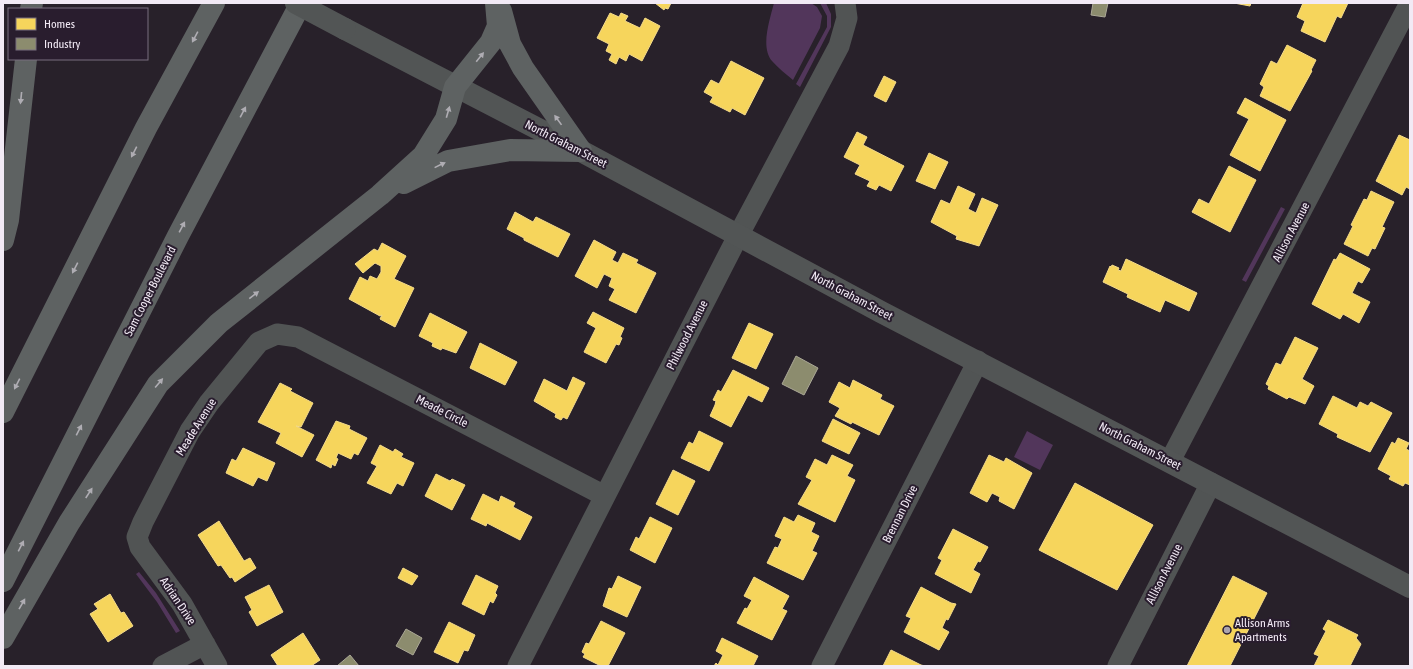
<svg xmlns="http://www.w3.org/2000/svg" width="1413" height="669" font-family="'Asap Condensed',sans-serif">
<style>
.green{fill:#52365b}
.homes{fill:#f6d55c;stroke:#f5db8a}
.industry{fill:#8c8c6e;stroke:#aba896}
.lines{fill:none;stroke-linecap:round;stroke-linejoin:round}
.minor{stroke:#515454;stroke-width:21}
.secondary{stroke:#525555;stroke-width:22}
.motorway{stroke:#5e6262;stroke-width:22}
.secondary-bridge{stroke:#525555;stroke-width:22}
.oneway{fill:#afadb3}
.poi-dot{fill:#aba4ae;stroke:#291d2e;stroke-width:1.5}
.labels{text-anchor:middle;stroke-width:4;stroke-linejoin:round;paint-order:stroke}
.street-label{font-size:12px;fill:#f2eaf5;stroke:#291d2e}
.poi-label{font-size:12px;fill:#f2eaf5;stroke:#291d2e;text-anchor:start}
</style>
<rect width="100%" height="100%" fill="#28212a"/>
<path class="green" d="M774,3h37l6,4 5,9 -2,12 -27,52c-7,-6 -15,-12 -21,-19 -12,-14 -2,-42 2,-58z
M820,3h6l5,11v13l-31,60 -4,-3 31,-57v-11z
M1281,207l4,2 -39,73 -4,-2z
M1027,431l26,14 -13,25 -26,-13z
M139,572l17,21 24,38 -4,2 -19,-31 -21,-28z"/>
<path class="homes" d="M655,3h16l-3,6 -3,-1 -1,2z
M1234,3h17l-1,3z
M1303,3h45l-7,15 -4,-2 -12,26 -24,-11 4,-10 -8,-4z
M610,13l9,4 2,-4 7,3 -3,5 15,7 5,-10 15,8 -18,35 -13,-7 -3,7 -7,-4 -3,7 -7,-4 3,-6 -6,-3 3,-7 -12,-6z
M1287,45l29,15 -5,10 1,1 -22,40 -30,-15 4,-9 -4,-3 11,-23 6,3z
M731,61l33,17 -19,37 -13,-7 -2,4 -20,-10 3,-5 -9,-5 7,-12 8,4z
M884,76l12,6 -10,20 -12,-6z
M1245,98l41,22 -26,51 -30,-16 19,-36 -12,-6z
M857,132l10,5 -4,8 41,21 -13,25 -12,-6 -3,5 -9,-4 3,-5 -15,-7 5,-9 -16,-8z
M1399,135l11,5v49l-4,-2 -4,8 -26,-14z
M929,153l19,9 -13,27 -19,-8z
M1229,166l27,14 -26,52 -38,-20 7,-13 10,5z
M958,186l17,8 -7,15 8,4 6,-15 16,7 -19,41 -23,-7 1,-3 -26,-14 10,-22 9,4z
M1371,191l23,11 -12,25 3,1 -10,21 -3,-1 -4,8 -24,-12 9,-18 -2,-1 13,-26 3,1z
M515,212l18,10 3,-5 34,17 -12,23 -34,-17v-2l-17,-9z
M594,240l22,12 -4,8 6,3 5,-10 15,7 -2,3 20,10 -20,40 -27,-13 6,-11 -6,-3 3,-8 -8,-4 -7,14 -22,-12z
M382,243l24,13 -12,23 20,9 -19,39 -15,-8 2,-4 -2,1 -31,-17 11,-22 8,4 2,-5 7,3 4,-7v-6l-6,-3 -12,10 -8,-9 19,-15 4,2z
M1340,253l30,16 -8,14 -4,-2 -6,12 18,9 -11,21 -16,-9 -3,5 -28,-15 22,-45 2,1z
M1126,259l71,34 -8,18 -24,-11 -5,12 -33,-15 1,-3 -25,-12 7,-16 1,1 1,-2 7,3 -1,2 3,1z
M593,312l31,16 -4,9 2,1 -3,7 -3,-1 -10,19 -22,-11 12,-24 -9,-5z
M430,313l37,19 -11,21 -14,-5 -1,2 -9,-4 1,-3 -14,-7z
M749,323l24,11 -17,35 -24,-11z
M1295,337l23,11 -16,31 12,7 -9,18 -16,-7 -2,2 -19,-10 1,-3 -3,-2 10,-21 5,2z
M480,343l37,19 -12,23 -35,-17z
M733,370l36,18 -7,14 -14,-7 -17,32 -21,-11 5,-11 1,-4 -3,-1 5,-10 3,2z
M573,377l12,6 -18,36 -4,-2 -2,3 -6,-3 1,-3 -22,-13 10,-22 23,12z
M853,380l29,15 -2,4 14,7 -15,29 -27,-13 -1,2 -16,-8 5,-8 -11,-6 10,-20 11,6z
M280,383l12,6 -2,2 23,12 -12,24 -5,-1 18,9 -12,22 -26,-14 5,-10 -23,-11z
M1333,396l24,12 3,-6 8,4 3,-4 21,11 -22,39 -33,-15 1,-3 -19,-10z
M833,419l27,14 -11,21 -27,-13z
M336,421l14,5 -1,3 18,9 -9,17 -4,-2 -3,6 -13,-6 -2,5 2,1 -3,7 -3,-2 -1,4 -15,-8z
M699,431l24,12 -14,28 -28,-13 8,-16 4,2z
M1398,438l11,5 -3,6 4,2v34l-5,-2 -2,3 -14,-7 2,-3 -13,-7 14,-27 3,2z
M380,445l13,7 2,-3 8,5 -2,3 13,6 -11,23 -6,-3 -6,11 -24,-11 10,-17 -6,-3z
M243,448l32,15 -8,18 -9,-4 -5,9 -27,-13 6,-14 4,2z
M832,455l21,10 -6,11 8,4 -20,42 -37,-18 14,-24 -6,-3 9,-18 12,6z
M989,455l15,7 2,-4 26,15 -18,36 -15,-8 1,-4 -8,-4 -5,9 -17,-9z
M673,470l22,11 -17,34 -22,-11z
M436,474l14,7 2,-2 13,6 -13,25 -27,-14z
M1075,483l78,42 -36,65 -78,-40z
M483,494l16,8 2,-6 14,7 -2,4 19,10 -12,23 -33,-17 -1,3 -15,-7z
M798,515l17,8 -4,9 8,4 -7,15 5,2 -14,27 -36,-17 8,-16 3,1 4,-9 -7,-3 9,-19 10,5z
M650,517l22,11 -17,35 -25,-13 6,-13 3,2z
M219,521l25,40 6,-3 6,10 -21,14 -3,-5 -2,1 -9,-13 -3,1 -20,-31z
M953,529l35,18 -8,15 -2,-1 -5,9 7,4 -9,19 -36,-19 7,-14 -4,-2z
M403,568l15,8 -6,9 -14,-7z
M476,575l22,11 -3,7 2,2 -4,8 -3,-2 -6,14 -22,-11z
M618,576l23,11 -14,30 -24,-11 6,-18 3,1z
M1233,576l34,17 -37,73h-43z
M754,577l35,19 -7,13 5,2 -15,29 -35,-17 8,-15 2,1 5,-9 -8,-4z
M269,585l14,27 -26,14 -8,-14 3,-2 -7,-13z
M921,587l30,16 5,1 -8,16 -2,-1 -4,9 7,4 -10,18 -35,-18 7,-14 -5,-2z
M110,594l11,19 3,-1 9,14 -25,16 -18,-28 8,-5 -4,-5z
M1328,620l30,15 -2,3 5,6 -11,22h-36l5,-10 -5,-2 12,-23 -3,-2z
M601,621l24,12 -17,33h-7l-18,-9 2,-3 -3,-2 4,-9 3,1z
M449,622l26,13 -7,16 -4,-1 -6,13 -24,-11z
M303,633l17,27 -9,6h-33l-7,-11z
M722,638l36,18 -5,10h-39l2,-3 2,2 5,-10 -7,-4z
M891,650l30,15 4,1h-42z"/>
<path class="industry" d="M1093,3h15l-3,14 -14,-2z
M796,356l22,12 -14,27 -22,-11z
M406,629l16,9 -9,17 -17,-9z
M350,655l9,11h-22z"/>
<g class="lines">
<path class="minor" d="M1170,461l240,-458
M163,666l42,-22
M217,666l-35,-62 -42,-57 -3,-10 6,-15 47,-91 19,-28 50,-61 18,-8 21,3 307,159
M518,666l220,-430 101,-190 8,-28 -2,-15
M822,666l156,-305
M1118,666l93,-183"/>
<path class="secondary" d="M345,29l236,122 300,161 529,275"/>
<path class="motorway" d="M31,9l1,-6
M501,11l9,33 13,24 58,83
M404,183l44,-22 62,-11 71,1
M3,240l5,-20 18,-161
M3,412l143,-284 68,-125
M3,581l175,-345 123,-233
M3,638l66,-115 89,-139 61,-61 161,-128 43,-39 23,-37 9,-32 36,-45 7,-16 -2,-23"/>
<path class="secondary-bridge" d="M296,3l49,26"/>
</g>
<defs><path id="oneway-solid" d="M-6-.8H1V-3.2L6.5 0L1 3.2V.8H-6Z"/></defs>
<g class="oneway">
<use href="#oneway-solid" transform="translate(195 37) rotate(118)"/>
<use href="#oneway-solid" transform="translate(480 57) rotate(-51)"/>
<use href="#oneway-solid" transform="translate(21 98) rotate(96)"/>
<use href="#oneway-solid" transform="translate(243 112) rotate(-62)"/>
<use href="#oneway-solid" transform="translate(448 112) rotate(-74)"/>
<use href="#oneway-solid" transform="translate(558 120) rotate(-126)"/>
<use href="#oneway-solid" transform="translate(134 152) rotate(117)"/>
<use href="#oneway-solid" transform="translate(440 165) rotate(-26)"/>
<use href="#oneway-solid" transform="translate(182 227) rotate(-62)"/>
<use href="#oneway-solid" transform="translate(75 268) rotate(117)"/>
<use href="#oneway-solid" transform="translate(254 295) rotate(-38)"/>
<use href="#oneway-solid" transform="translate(159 383) rotate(-50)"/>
<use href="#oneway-solid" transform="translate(17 384) rotate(117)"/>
<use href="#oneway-solid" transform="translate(79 430) rotate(-63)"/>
<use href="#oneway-solid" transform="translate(89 493) rotate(-57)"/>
<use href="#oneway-solid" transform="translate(21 546) rotate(-63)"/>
<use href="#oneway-solid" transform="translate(22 604) rotate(-60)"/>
</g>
<circle class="poi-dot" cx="1227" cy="630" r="4"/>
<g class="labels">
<g class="street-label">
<text transform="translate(566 144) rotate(27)" y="4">North Graham Street</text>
<text transform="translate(1291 232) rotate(-62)" y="4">Allison Avenue</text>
<text transform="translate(150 291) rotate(-63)" y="4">Sam Cooper Boulevard</text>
<text transform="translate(852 296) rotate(28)" y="4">North Graham Street</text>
<text transform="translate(687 335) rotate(-63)" y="4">Philwood Avenue</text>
<text transform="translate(442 411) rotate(27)" y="4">Meade Circle</text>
<text transform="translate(196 427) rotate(-58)" y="4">Meade Avenue</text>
<text transform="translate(1140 446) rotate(27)" y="4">North Graham Street</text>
<text transform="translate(900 514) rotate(-63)" y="4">Brennan Drive</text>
<text transform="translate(1164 574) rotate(-63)" y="4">Allison Avenue</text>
<text transform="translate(178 601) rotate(56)" y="4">Adrian Drive</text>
</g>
<g class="poi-label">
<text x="1235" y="627">Allison Arms<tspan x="1235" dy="14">Apartments</tspan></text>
</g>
</g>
<rect width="1413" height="669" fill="none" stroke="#f2eaf5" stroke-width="8"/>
<rect x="8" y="8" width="140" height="52" fill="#291d2e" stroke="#796f7e"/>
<rect x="16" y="18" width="20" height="12" fill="#f6d55c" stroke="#796f7e"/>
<text x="44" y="28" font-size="12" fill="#f2eaf5">Homes</text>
<rect x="16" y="38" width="20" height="12" fill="#8c8c6e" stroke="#796f7e"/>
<text x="44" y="48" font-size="12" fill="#f2eaf5">Industry</text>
</svg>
